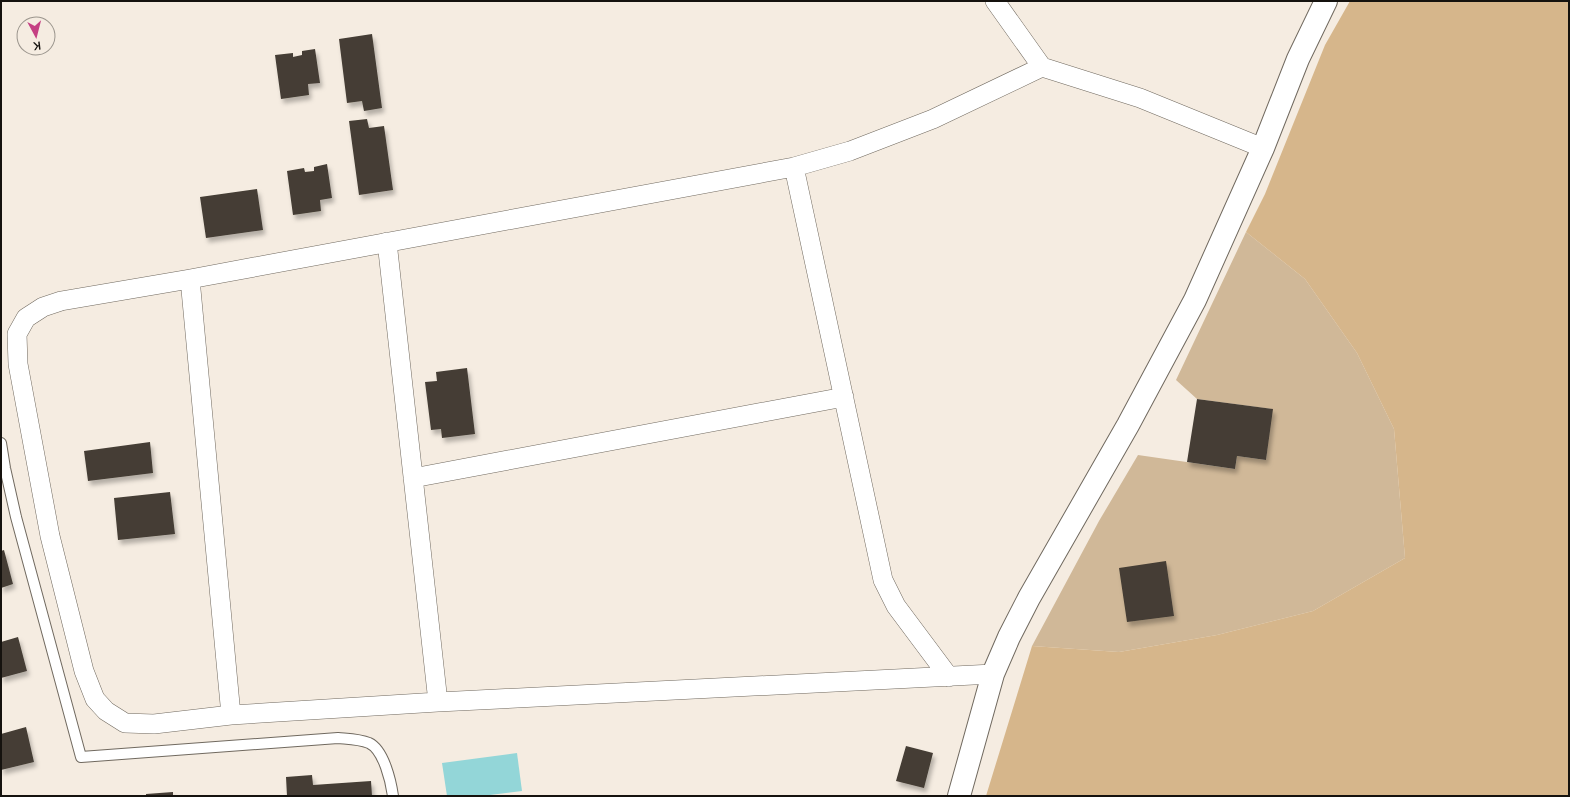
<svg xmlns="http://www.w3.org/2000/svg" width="1570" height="797" font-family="Lato,sans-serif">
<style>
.green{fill:#d0b898}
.forest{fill:#d6b68b}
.water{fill:#93d6d8}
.building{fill:#443d34;filter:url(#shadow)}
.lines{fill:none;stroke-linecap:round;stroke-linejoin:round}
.service-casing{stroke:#70695f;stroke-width:12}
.minor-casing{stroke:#70695f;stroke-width:20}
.tertiary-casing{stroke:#70695f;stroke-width:24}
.service{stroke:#fff;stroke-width:10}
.minor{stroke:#fff;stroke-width:19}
.tertiary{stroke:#fff;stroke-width:22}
</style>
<defs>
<filter id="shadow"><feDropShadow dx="2.5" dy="4.5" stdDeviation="2" flood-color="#0004"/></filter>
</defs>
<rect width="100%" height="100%" fill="#f5ece1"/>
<path class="green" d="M1246,232l59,47 52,74 37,76 11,129 -92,53 -96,24 -98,17 -87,-6 67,-125 39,-66 97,14 2,-13 29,4 6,-51 -75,-10 -21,-19z"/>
<path class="forest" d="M1350,1h219v795h-583l46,-150 87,6 98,-17 96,-24 92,-53 -11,-129 -37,-76 -52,-74 -59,-47 19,-38 60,-149z"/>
<path class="water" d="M517,753l5,38 -40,5h-35l-5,-33z"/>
<path class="building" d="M372,34l10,74 -18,3 -2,-10 -15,2 -8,-64z
M315,49l5,34 -12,1 1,11 -28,4 -6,-44 18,-2v4l9,-2v-4z
M367,119l2,9 15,-2 9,64 -34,5 -10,-74z
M327,164l5,34 -12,2 1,11 -28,4 -6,-44 17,-3 1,4 9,-1v-4z
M257,189l6,41 -57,8 -6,-41z
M467,368l8,66 -33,4 -1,-9 -10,1 -6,-48 12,-1 -1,-9z
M1197,399l76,10 -7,51 -29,-4 -2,13 -48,-7z
M150,442l3,31 -65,8 -4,-30z
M170,492l5,42 -57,6 -4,-42z
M4,550l9,34 -12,4v-37z
M1166,561l8,55 -47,6 -8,-54z
M18,637l9,34 -26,7v-36z
M26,727l8,35 -33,8v-36z
M906,746l27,7 -9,35 -28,-7z
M312,775l1,10 58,-4 1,15h-85l-1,-19z
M173,792v4h-27v-2z"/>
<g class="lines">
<g class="service-casing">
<path id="service" d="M1,443l4,25 11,49 65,240 257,-19c11,1 21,1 31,5 15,7 22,39 24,53"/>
</g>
<g class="minor-casing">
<path id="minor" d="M995,1l47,66 98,31 123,50
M794,167l89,413 13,26 53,71
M387,242l51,460
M190,279l41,436
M413,478l431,-81
M993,674l-555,28 -207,13 -77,9 -29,-1 -19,-12 -11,-12 -11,-28 -34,-135 -32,-172 -1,-30 9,-16 17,-11 18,-6 129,-22 604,-112 56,-16 83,-32 109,-52"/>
</g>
<g class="tertiary-casing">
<path id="tertiary" d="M959,796l34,-122 16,-37 20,-39 99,-173 67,-125 68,-152 35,-89 28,-58"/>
</g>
<use href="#service" class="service"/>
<use href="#minor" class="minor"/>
<use href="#tertiary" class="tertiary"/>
</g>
<rect width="1570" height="797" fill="none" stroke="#15120e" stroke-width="4"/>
<g transform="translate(36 36) rotate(173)"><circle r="19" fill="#f5ece1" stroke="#9b958d"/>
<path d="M0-3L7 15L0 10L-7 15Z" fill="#c54083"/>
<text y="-6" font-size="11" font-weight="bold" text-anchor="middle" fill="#15120e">K</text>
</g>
</svg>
